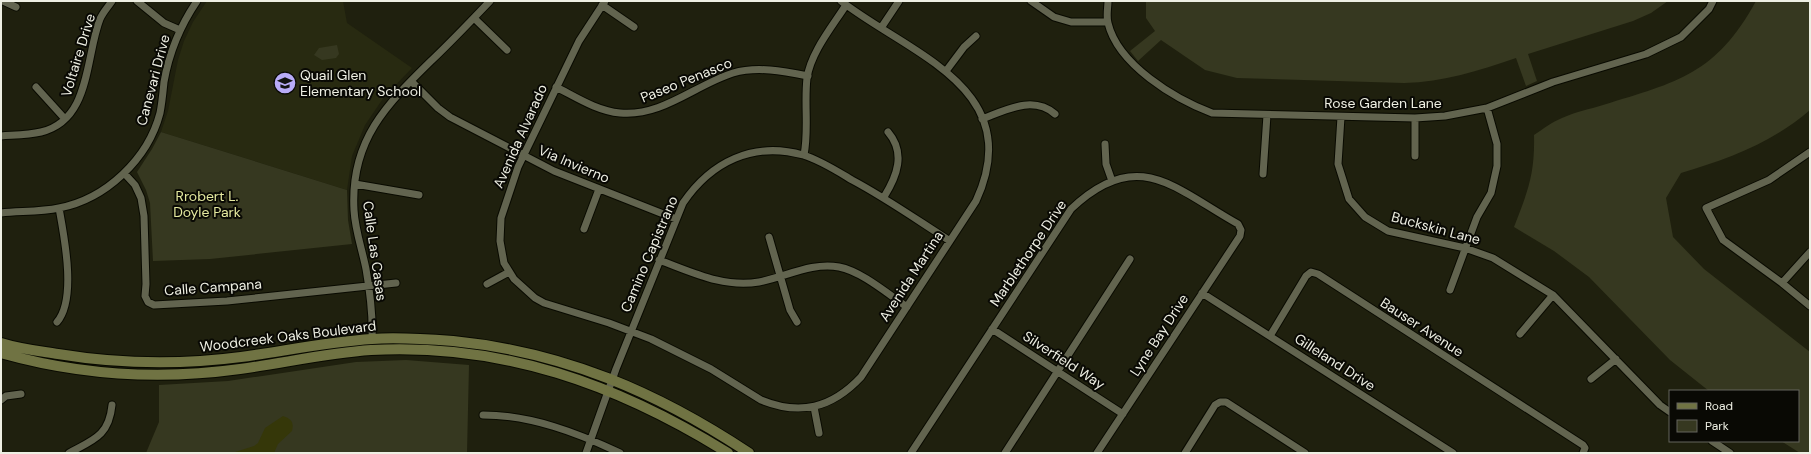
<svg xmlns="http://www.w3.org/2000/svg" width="1811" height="454" font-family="'DM Sans',sans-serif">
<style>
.built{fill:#282a11}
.green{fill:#363820}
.water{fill:#353709}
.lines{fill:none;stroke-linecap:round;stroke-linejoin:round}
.minor-casing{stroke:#090a00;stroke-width:9}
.secondary-casing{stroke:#090a00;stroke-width:12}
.minor{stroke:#62644f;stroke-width:7}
.secondary{stroke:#707343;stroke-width:10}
.labels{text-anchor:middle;stroke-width:4;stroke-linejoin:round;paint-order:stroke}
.street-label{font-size:14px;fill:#eeefe3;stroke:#090904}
.poi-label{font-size:14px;fill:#eeefe3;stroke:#090904;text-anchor:start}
.park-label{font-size:14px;fill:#e4e99f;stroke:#090904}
</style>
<rect width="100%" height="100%" fill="#1f200e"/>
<path class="built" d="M207,1h136l4,22 65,45 -28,29 -19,28 -13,31 -5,34 -186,-58 7,-21 10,-51 6,-19 9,-19z"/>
<path class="green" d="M1146,1h522l-17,12 -18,8 -105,33 9,27 -11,5 -10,-28c-38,13 -72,24 -112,25l-167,-5 -32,-8 -44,-30 -23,21 -8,-10 25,-20 -9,-13z
M1756,1l54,1v108c-38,33 -82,49 -129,63l-15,25 7,39 31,32 106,83v101h-10l-19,-12h17v-50h-89l-39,-31 -81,-83 -35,-26 -40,-24c14,-36 21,-53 20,-92 9,-6 18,-13 28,-17 13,-6 28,-9 41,-13 75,-23 113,-31 153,-104z
M337,45l2,9 -3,4 -14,2 -8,-5 5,-7z
M161,132l186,58 1,30 4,24 -142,15 -57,2 -3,-58 -4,-13 -9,-18 15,-23z
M406,360l63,5 -2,88h-321l13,-31v-37l69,-4 128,-19z"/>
<path class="water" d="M283,416c9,3 11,7 9,15l-14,13 -4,9h-42l22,-7 4,-3 7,-15z"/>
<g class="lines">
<g class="minor-casing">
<path id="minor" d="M3,1l13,6
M137,1l27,22 16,7
M605,1l-26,40 -61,126 -17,51 -1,23 4,22 10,16 21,19 9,5 65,20 42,16 60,30 50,31c39,16 71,8 100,-23l115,-176c52,-113 -67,-147 -135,-200
M1031,1l23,16 17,5h36
M1108,1c0,6 -2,15 0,22 10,42 67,76 104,90l203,5 30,-2 42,-8 66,-26 93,-28 35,-17 28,-28 4,-8
M602,5l32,22
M474,18l33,32
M881,28l18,-27
M946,71l18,-24 12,-11
M411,81l27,27 12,9 104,54 122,48
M36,87l29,32
M556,87c20,10 41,24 64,26 42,4 75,-28 113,-40 24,-7 50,-2 75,3
M1341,117l-3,47 11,35 16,18 23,14 77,17 28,10 60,37 107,110 10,7
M1415,118v38
M982,119c24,-9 51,-24 73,-5
M1,136c13,-1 27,-1 40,-4 50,-12 44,-74 59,-113 3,-7 8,-12 12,-18
M1105,144l1,20 6,17
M1810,152l-41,28 -63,28 17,32 59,43 28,23
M804,155c5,-25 0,-51 3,-77 4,-26 25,-51 39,-73
M124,173l11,12 6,13 3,18 2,68 -1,12 3,6 6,3 73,-4 169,-18
M1263,174l4,-59
M355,184l64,11
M884,197c13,-21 22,-44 4,-65
M1,213c19,-2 39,-1 58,-5 47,-9 89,-49 101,-95 2,-10 3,-21 4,-31 5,-29 16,-56 33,-81
M584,229l15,-40
M769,237l21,73 7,12
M659,260c33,12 64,28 100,22 27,-5 52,-20 80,-15 22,4 49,27 68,40
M1782,283l28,-31
M487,284l22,-12
M1450,290l27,-73 14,-24 6,-27v-22l-10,-36
M1202,293l251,160
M57,322c20,-23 7,-86 2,-114
M992,329l131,85
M1520,334l33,-39
M1270,336l36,-60 5,-4 7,2 265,171 2,3 -2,5
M372,339c1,-23 -2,-47 -6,-70 -4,-20 -11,-39 -12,-59 -4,-70 33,-106 78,-150 20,-19 39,-39 58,-59
M1591,379l25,-20
M1,400l5,-4 15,-2
M814,407l5,26
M483,415c48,0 95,18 137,38
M1712,441l18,12
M69,453c24,-13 40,-17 43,-48
M586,453l30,-84 67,-166c28,-41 70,-62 120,-48 17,5 34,16 49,25 34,18 65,40 98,61
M911,453l160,-244c67,-64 104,-20 167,15l3,6 -1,6 -143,217
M1005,453l125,-194
M1185,453l30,-48 5,-3h6l79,51"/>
</g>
<g class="secondary-casing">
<path id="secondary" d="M1,343c19,6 38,8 57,11 61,10 122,11 183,3 44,-6 86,-15 131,-18 27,-2 54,0 81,2 111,11 204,51 296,112
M1,353c78,22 159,27 239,16 44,-6 87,-16 131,-19 132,-7 246,34 357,103"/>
</g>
<use href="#minor" class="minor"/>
<use href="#secondary" class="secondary"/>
</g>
<defs>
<g id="school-disc" transform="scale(1.15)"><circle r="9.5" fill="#b8abf7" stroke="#090904"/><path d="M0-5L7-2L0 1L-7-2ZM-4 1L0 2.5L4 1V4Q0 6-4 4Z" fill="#111"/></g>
</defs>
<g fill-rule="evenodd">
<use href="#school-disc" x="285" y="83"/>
</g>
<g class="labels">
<g class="street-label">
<text transform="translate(78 55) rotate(-73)" y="5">Voltaire Drive</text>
<text transform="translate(153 80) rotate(-75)" y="5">Canevari Drive</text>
<text transform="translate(686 80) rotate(-22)" y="5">Paseo Penasco</text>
<text x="1383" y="108">Rose Garden Lane</text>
<text transform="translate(520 136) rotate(-66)" y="5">Avenida Alvarado</text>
<text transform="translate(574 164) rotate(23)" y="5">Via Invierno</text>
<text transform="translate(1436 228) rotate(15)" y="5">Buckskin Lane</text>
<text transform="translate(375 251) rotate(82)" y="5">Calle Las Casas</text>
<text transform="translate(1028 253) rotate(-56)" y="5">Marblethorpe Drive</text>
<text transform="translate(649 254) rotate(-67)" y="5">Camino Capistrano</text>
<text transform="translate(911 276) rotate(-57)" y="5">Avenida Martina</text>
<text transform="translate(213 287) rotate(-4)" y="5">Calle Campana</text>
<text transform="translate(1422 327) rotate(33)" y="5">Bauser Avenue</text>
<text transform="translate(1159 335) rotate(-57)" y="5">Lyne Bay Drive</text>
<text transform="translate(288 336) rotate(-7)" y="5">Woodcreek Oaks Boulevard</text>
<text transform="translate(1064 360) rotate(33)" y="5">Silverfield Way</text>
<text transform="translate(1335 362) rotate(33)" y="5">Gilleland Drive</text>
</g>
<g class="poi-label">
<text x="300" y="80">Quail Glen<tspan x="300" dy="16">Elementary School</tspan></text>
</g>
<g class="park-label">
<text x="207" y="201">Rrobert L.<tspan x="207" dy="16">Doyle Park</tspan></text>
</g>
</g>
<rect width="1811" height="454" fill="none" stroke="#eeefe3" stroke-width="4"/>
<rect x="1669" y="390" width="130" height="52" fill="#090904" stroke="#65655d"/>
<rect x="1677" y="403" width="20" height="6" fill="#707343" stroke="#65655d"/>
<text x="1705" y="410" font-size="12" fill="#eeefe3">Road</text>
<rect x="1677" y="420" width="20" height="12" fill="#363820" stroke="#65655d"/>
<text x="1705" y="430" font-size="12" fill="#eeefe3">Park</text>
</svg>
